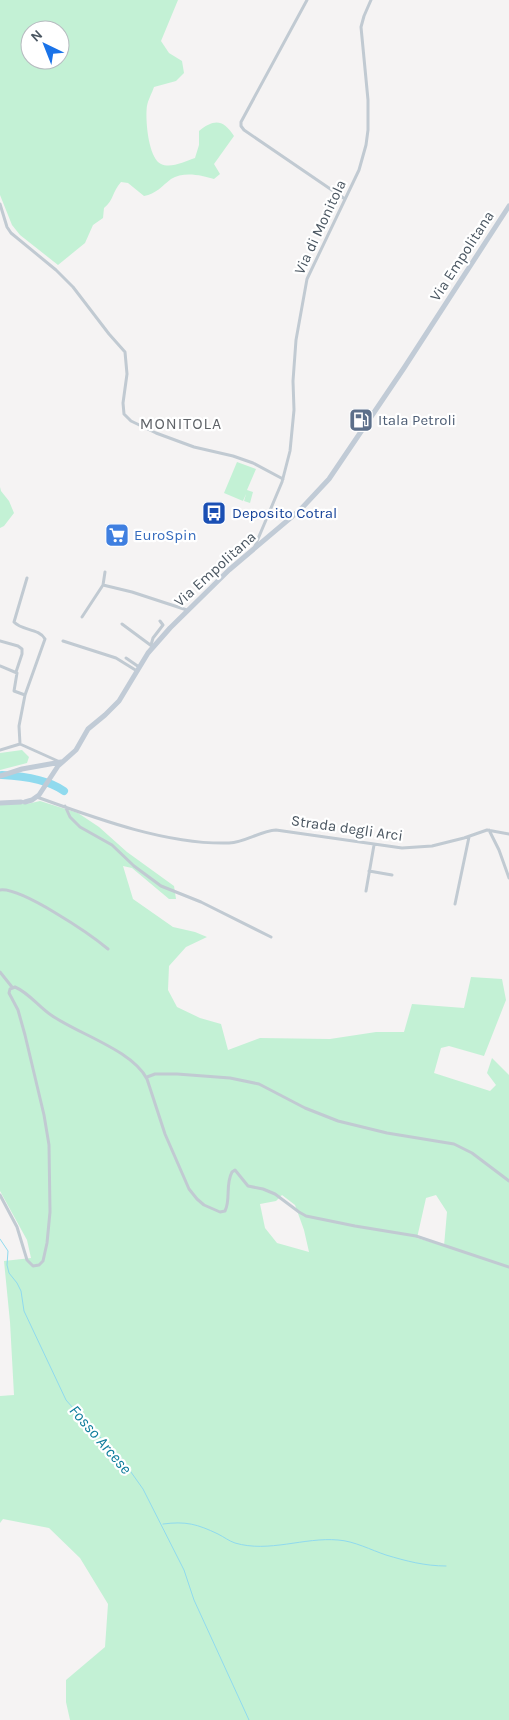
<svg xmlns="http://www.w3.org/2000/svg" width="509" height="1720" font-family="Karla,sans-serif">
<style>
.green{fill:#c3f1d5;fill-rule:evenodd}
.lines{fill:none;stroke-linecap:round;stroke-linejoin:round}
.stream{stroke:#90daee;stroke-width:1}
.river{stroke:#90daee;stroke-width:8}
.street{stroke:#c1cad2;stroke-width:3}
.secondary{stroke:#c1cbd6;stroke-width:5}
.labels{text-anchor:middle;stroke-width:4.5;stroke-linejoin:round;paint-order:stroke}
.street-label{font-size:15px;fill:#4a5661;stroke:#fff}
.service-label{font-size:15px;fill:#4e5e75;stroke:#fff;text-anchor:start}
.transit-label{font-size:15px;fill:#164399;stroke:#fff;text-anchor:start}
.shop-label{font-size:15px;fill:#366cbe;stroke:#fff;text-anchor:start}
.neighbourhood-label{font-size:16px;letter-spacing:1px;fill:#5f6368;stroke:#fff}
.water-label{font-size:16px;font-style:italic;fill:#0c7c9b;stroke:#fff}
</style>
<rect width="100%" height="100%" fill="#f5f3f3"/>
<path class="green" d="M0,0h178l-17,41 8,12 13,8 2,12 -8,8 -22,6c-2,6 -6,13 -7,19 -2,12 1,52 14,58 10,5 24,-3 34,-6l4,-13v-14c15,-12 24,-12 35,5l-20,28 6,10 -6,5c-12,-4 -31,-8 -43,0 -9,7 -15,15 -27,17l-16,-13 -7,-1c-9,10 -7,18 -17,26l-1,10 -10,7 -8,18 -27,22 -38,-30 -8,-10 -12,-30zM30,30h30v30h-30z
M237,462l19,7 -9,21 6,2 -3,11 -6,-2 2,-7 -3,7 -19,-8z
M0,487l1,4 8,10 5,12 -10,13 -4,2z
M22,750l7,7 -2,6 -27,7v-17z
M40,801l38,12 21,14 28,25 47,34 2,13h-7l-37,-31 -9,-2 10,33 40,28 22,5 12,5 -21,10 -17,19 -1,24 9,17 23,11 21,6 7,26 32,-12 70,1 46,-7h28l8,-28 52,4 7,-31 31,2 4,21 -22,56 -35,-10 -8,2 -7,25 56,18 6,-6 -9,-12 5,-15 17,17v645h-439l-4,-18v-22l39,-33 3,-43 -28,-46 -31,-30 -46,-9 -3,4v-127l14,-1 -4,-73 -6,-61 27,-3 -4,-18 -27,-49v-387h27zM282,1195l13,10 9,25 5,22 -32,-9 -12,-15 -5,-24 16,-3zM436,1195l11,17 -3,34 -27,-8 9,-40z"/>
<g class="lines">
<path class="stream" d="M0,1239l8,12 -1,14 2,8 8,10 4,8 3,20 42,89 21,24 34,34 22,31 41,81 10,30 55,120
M163,1524c23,-3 34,0 55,10 6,3 11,7 17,9 34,10 69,-6 103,-3 16,1 33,10 48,15 20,6 39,11 60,11"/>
<path class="river" d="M2,775c21,1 45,4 62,16"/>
<path class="street" d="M307,0l-66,122v4l3,4 101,69
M0,204l7,23 4,6 45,37 17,17 36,47 16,18 2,22 -4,29 1,11 7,7 25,12 38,14 39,9 20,7 30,16
M255,546l27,-64 8,-31 4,-41 -1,-29 3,-41 11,-61 52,-109 7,-25 2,-15v-30l-7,-73 3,-11 7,-16
M103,585l29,7 55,18
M82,617l21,-32 2,-13
M122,624l31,23
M0,641l18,5 4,3v5l-6,18
M63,641l53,17 21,13
M151,645l2,-7 10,-13 -3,-4
M126,658l13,9
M0,666l17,7 -3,18 11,4 -6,31 1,18 40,18
M25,695l20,-56c-6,-11 -23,-8 -31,-17l13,-44
M0,750l20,-6
M37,797c58,21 130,48 192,46 17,-1 31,-12 47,-13l126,18 30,-2 32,-8 23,-8 22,4
M65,806l5,11 10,10 32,18 22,21 27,20 40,16 70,35
M489,830l10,20 10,28
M369,871l23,4
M0,890c21,-3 90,44 108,59
M366,891l8,-46
M455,904l14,-67
M0,972l12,15
M147,1077l8,-3h22l53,4 29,6 46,24 33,13 49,12 67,11 18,9 37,28
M0,1195l17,32 10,33 6,6 6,-1 4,-4 4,-18 3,-31 -1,-67 -5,-30 -19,-80 -7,-25 -9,-17 1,-4 5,-2c14,6 24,20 36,28 27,19 81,35 96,64l18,55 24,55 8,10 7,6 16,7 5,-1c6,-12 0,-26 7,-39l3,-2 13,16 15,3 12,5 24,18 7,4 49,10 61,10 93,31"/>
<path class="secondary" d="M0,776l22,-7 39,-7
M25,802l7,-2 7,-5 19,-29 18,-16 12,-21 17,-14 14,-14 29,-48 22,-25 59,-58 72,-61 28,-30 75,-111 105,-162
M0,803l21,-1"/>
</g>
<defs>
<g id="fuel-square" transform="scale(1.25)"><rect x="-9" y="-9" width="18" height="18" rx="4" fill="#5c6f8a" stroke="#fff"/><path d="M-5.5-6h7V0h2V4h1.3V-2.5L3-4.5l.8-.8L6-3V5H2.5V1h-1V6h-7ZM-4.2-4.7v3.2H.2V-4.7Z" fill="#fff"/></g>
<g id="bus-square" transform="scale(1.25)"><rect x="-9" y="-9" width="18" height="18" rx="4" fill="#1a4fb4" stroke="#fff"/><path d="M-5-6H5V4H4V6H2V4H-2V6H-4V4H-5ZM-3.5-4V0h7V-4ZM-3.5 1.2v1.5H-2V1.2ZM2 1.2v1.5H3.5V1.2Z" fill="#fff"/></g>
<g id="supermarket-square" transform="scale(1.25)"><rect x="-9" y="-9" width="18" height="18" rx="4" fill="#3f7fe0" stroke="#fff"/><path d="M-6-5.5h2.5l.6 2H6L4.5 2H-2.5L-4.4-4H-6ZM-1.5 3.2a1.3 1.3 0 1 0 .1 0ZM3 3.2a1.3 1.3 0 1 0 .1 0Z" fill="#fff"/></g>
</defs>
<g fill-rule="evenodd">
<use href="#fuel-square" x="361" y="420"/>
<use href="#bus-square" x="214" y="513"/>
<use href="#supermarket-square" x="117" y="535"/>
</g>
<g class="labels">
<g class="street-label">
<text transform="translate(320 227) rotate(-65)" y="5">Via di Monitola</text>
<text transform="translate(462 256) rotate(-57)" y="5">Via Empolitana</text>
<text transform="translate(215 569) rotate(-42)" y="5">Via Empolitana</text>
<text transform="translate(347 828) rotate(8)" y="5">Strada degli Arci</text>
</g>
<g class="service-label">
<text x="378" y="425">Itala Petroli</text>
</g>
<g class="transit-label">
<text x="232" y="518">Deposito Cotral</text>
</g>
<g class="shop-label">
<text x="134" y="540">EuroSpin</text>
</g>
<g class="neighbourhood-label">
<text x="181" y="429">MONITOLA</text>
</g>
<g class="water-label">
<text transform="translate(101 1439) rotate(49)" y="6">Fosso Arcese</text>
</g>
</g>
<g transform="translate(45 45) rotate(317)"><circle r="24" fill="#ffffff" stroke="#b7bbc0"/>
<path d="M0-4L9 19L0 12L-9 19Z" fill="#1a73e8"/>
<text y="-8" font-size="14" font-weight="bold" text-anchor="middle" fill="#4a5661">N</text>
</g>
</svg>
